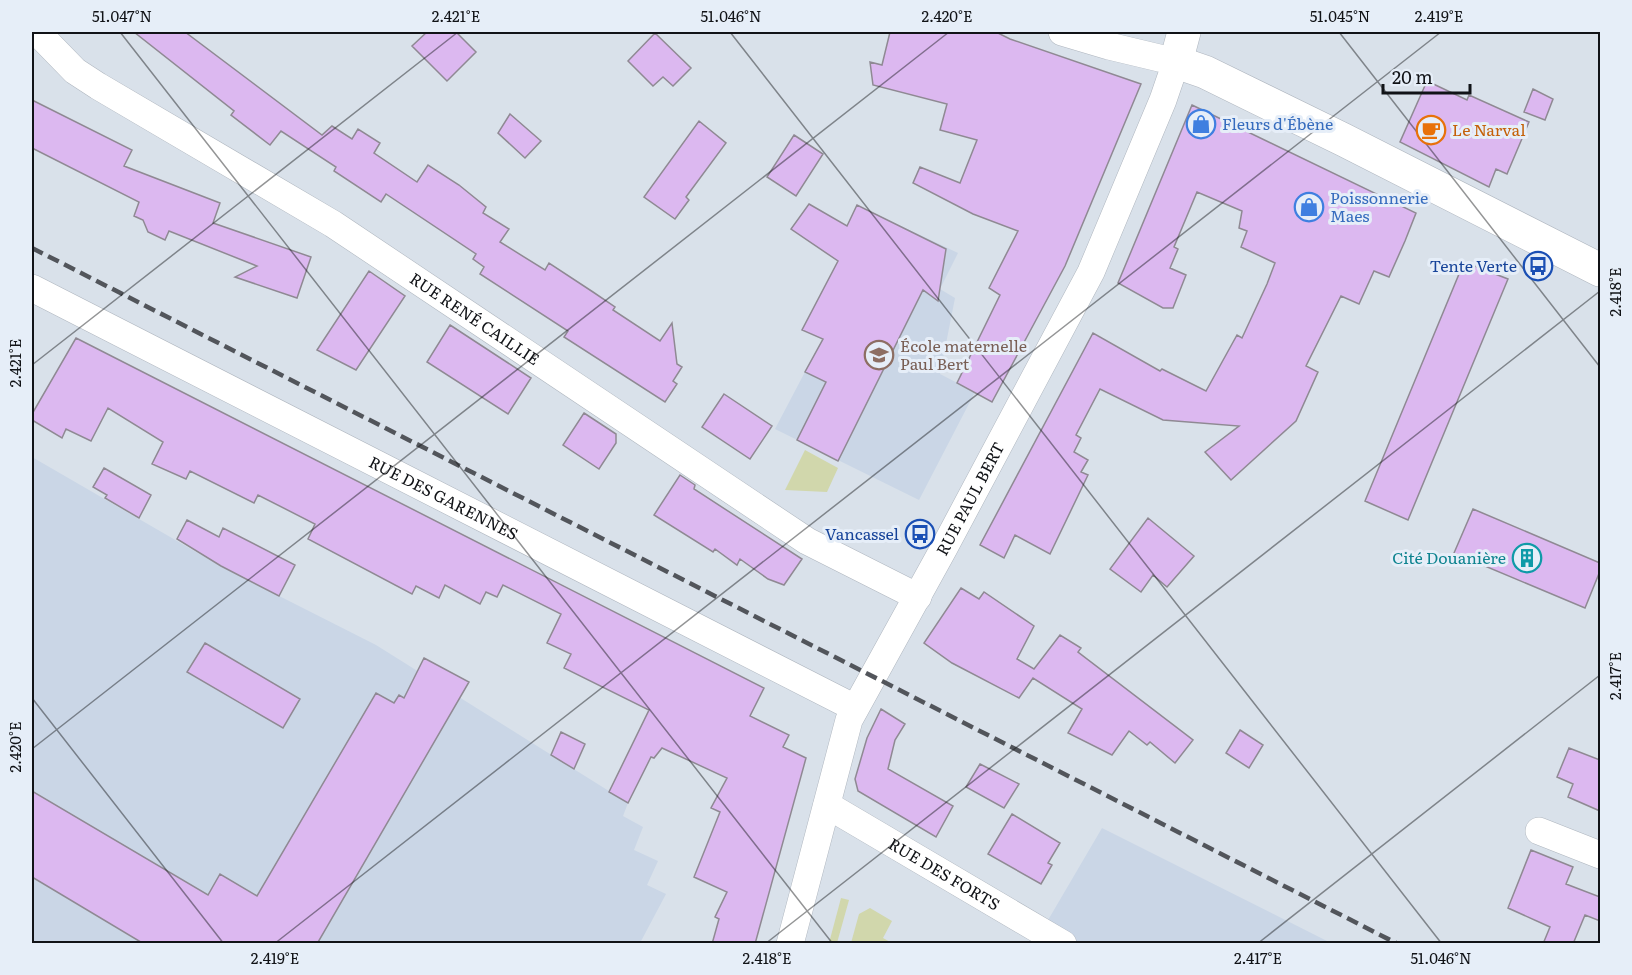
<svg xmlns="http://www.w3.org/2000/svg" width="1632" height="975" font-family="Literata,serif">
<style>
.built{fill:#cad6e6}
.green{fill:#d1d7ac}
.building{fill:#dcb8f0;stroke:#8f8993;stroke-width:1.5}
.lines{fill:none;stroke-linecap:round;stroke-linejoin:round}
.street-casing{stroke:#afb6bf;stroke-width:28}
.secondary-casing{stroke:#afb6bf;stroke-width:34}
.street{stroke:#fff;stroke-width:27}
.secondary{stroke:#fff;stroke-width:33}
.rail{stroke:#52555b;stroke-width:4.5;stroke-dasharray:12 6;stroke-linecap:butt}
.ticks{fill:none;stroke:#111317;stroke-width:1.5;stroke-opacity:0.45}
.labels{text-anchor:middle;stroke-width:6;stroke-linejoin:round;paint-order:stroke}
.shop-label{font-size:16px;fill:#366cbe;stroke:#e6eef8;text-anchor:start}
.food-label{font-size:16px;fill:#c56008;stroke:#e6eef8;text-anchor:start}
.transit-label{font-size:16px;fill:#164399;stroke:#e6eef8;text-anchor:end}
.street-label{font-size:16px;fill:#111317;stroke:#e6eef8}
.education-label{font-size:16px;fill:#785e54;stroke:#e6eef8;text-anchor:start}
.culture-label{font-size:16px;fill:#0d838f;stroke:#e6eef8;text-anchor:end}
.neatline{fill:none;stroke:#111317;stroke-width:2}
.ticks-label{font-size:15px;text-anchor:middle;fill:#111317}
</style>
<rect width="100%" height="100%" fill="#d9e1ea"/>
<path class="built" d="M857,205l101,48 -18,36 15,9 -15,76 35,18 -56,108 -144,-71 83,-158 -26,-15z
M32,457l190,110 154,78 252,158 -5,13 20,11 -9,23 24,11 -11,24 19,9 -26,49h-608z
M1102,828l229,115 -297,1z"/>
<path class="green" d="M805,450l33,18 -11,24 -42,-2z
M841,898l8,2 -12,43h-8z
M870,908l22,13 -9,17 9,5h-41l8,-29z"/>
<path class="building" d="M134,32h51l137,103 10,-9 20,13 6,-10 22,14 -6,10 43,29 11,-17 31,20 27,22 -3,6 26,16 -9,13 45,28 4,-7 44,29 22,15 -2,3 47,31 12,-18 5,41 5,3 -9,14 4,3 -12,18 -101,-65 4,-6 -88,-57 4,-7 -11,-8 3,-5 -90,-60 -5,8 -47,-31 2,-4 -55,-36 -11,14 -39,-30 3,-4z
M427,32h29l20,20 -29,29 -35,-35z
M890,32h106l14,7 131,45 -76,182 -73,136 -35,-19 43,-88 -11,-7 29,-57 -45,-17 -60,-31 7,-16 40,16 17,-43 -37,-10 7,-26 -74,-19 -3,-23 12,3z
M655,33l36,35 -18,18 -10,-9 -10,9 -25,-25z
M1427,81l40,19 2,-5 60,27 -22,52 -11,-5 -7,18 -89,-45z
M1533,89l20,10 -8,21 -21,-8z
M32,100l100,50 -8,16 96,37 -7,20 98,34 -14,41 -62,-21 22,-11 -88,-35 -4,9 -17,-8 -5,-12 -9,-4 5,-14 -107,-54z
M1192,105l224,108 -11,28 -16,36 -15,-6 -15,33 -18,-8 -35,70 12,6 -22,49 -65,59 -26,-28 34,-26 -76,-6 -63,-31 -24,46 5,3 -7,14 14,8 -7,12 7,3 -38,79 -35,-19 -11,23 -24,-13 113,-212 67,38 2,-2 44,22 31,-56 5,3 25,-54 8,-21 -34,-16 6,-16 -8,-3 3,-17 -45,-19 -23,55 4,2 -8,19 16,7 -13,33h-10l-45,-25z
M510,114l31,27 -16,17 -27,-25z
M699,121l27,22 -40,54 3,3 -14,19 -31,-22z
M794,135l29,19 -27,42 -29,-19z
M809,204l38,22 10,-21 89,44 -8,52 -15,-11 -85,171 -41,-21 29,-58 -21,-10 18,-33 -21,-9 36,-69 -47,-32z
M1464,262l44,17 -100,241 -43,-19z
M369,271l36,25 -49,74 -39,-20z
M450,325l81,53 -23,36 -81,-52z
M76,338l688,350 -14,28 39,19 -6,12 23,11 -51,186h-43l7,-25 -4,-2 12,-25 -33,-15 26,-65 -9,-4 16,-30 -65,-30 -8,10 -3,-1 -23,46 -19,-11 40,-82 -85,-42 7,-14 -24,-11 14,-29 -58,-29 -6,12 -11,-5 -6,12 -35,-19 -6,13 -23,-12 -4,8 -104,-55 7,-15 -57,-29 -4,8 -64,-32 -4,8 -34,-15 11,-22 -55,-34 -17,33 -25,-12 -4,9 -30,-18v-6z
M724,394l48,32 -22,33 -48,-32z
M584,413l32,21v9l-17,26 -36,-24z
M104,468l47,27 -12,23 -34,-20 2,-3 -14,-8z
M680,475l15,10 -1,4 108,70 -18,26 -16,-6 -28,-20 -3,6 -22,-16 -2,3 -59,-37z
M1473,509l127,54v8l-15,37 -131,-55z
M1148,518l46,38 -27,31 -14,-12 -12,17 -31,-23z
M187,520l32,17 4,-9 72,37 -16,31 -58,-30 -44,-27z
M961,588l18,11 5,-7 50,34 -17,33 17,10 26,-34 21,13 -3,4 115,88 -18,23 -25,-21 -3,3 -18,-14 -17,24 -44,-22 14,-24 -49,-31 -14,20 -67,-35 -28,-20z
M205,643l95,56 -17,29 -96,-56z
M424,658l45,24 -152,262h-173l-112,-67v-86l176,104 12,-21 37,22 119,-203 18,10 5,-8 5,3z
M881,709l24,15 -10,16 -7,29 65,37 -17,31 -78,-46 -3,-12 12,-41z
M1240,730l23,15 -14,23 -23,-15z
M561,732l24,12 -11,25 -23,-14z
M1569,748l31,12v51l-32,-14 5,-13 -16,-7z
M980,764l39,20 -15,24 -38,-21z
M1012,814l48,29 -12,20 4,2 -11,19 -53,-30z
M1531,850l42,17 -7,17 34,13v24l-15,-6 -12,29h-30l7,-17 -42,-19z"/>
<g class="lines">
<g class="street-casing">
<g id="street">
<path id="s1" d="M37,32l38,39 23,15 235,138 474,317 111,56"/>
<path id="s2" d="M32,288l823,420"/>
<path id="s3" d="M827,805l236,139"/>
<path d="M1539,831l61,24"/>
<path id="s4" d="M790,944l59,-224 95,-172 147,-276 72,-172 13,-38 -67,-16 -47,-14"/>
</g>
</g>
<g class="secondary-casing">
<path id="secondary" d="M1184,32l-8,30 29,10 139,68 256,130"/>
</g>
<use href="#street" class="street"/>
<use href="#secondary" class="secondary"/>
<path class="rail" d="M32,248l1366,696"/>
</g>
<path class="ticks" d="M120,32l713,912M730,32l712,912M1339,32l261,335M32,365l426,-333M32,698l192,246M32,749l917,-717M274,944l1167,-912M765,944l835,-653M1257,944l343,-269"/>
<defs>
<g id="shop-ring" transform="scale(1.5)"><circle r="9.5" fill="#e6eef8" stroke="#3f7fe0" stroke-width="1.5"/><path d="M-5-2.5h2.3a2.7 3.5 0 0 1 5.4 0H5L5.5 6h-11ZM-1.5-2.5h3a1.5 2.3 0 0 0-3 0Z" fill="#3f7fe0"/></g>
<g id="cafe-ring" transform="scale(1.5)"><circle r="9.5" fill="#e6eef8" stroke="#e8710a" stroke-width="1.5"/><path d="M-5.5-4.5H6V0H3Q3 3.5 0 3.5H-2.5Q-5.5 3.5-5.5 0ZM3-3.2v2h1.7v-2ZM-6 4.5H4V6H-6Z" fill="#e8710a"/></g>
<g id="bus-ring" transform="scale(1.5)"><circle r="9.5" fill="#e6eef8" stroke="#1a4fb4" stroke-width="1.5"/><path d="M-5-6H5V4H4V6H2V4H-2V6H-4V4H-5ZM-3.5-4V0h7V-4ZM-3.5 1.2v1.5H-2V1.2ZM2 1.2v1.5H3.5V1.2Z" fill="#1a4fb4"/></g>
<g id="school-ring" transform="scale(1.5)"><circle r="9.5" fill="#e6eef8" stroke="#8d6e63" stroke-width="1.5"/><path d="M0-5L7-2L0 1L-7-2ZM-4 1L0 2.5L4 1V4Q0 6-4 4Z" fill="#8d6e63"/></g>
<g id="building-ring" transform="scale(1.5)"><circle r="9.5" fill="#e6eef8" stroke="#0f9aa8" stroke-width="1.5"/><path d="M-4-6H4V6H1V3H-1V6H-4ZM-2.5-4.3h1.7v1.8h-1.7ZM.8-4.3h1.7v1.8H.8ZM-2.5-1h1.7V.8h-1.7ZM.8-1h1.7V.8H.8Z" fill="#0f9aa8"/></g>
</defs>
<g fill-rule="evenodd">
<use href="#shop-ring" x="1201" y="124"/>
<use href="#cafe-ring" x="1431" y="130"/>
<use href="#shop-ring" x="1309" y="207"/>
<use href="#bus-ring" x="1538" y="266"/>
<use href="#school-ring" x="879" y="355"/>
<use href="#bus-ring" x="920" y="534"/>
<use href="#building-ring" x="1527" y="558"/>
</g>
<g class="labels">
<g class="shop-label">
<text x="1222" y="130">Fleurs d'Ébène</text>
<text x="1330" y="204">Poissonnerie<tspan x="1330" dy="18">Maes</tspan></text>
</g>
<g class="food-label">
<text x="1452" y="136">Le Narval</text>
</g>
<g class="transit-label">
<text x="1517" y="272">Tente Verte</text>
<text x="899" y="540">Vancassel</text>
</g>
<g class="street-label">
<text dy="6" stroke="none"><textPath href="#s1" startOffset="525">RUE RENÉ CAILLIE</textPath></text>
<text dy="6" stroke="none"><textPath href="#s2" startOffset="462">RUE DES GARENNES</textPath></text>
<text dy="6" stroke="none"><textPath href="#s4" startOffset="484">RUE PAUL BERT</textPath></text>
<text dy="6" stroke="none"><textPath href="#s3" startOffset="136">RUE DES FORTS</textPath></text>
</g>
<g class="education-label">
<text x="900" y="352">École maternelle<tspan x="900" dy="18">Paul Bert</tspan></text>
</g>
<g class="culture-label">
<text x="1506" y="564">Cité Douanière</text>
</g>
</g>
<rect width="1632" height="975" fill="none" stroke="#e6eef8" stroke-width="66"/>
<path d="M1383 84v9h87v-9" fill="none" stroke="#111317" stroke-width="3"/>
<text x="1392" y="84" font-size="18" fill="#111317" stroke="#e6eef8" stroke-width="4.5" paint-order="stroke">20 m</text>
<rect x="33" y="33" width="1566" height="909" class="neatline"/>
<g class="ticks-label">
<text x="122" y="22">51.047°N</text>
<text x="456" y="22">2.421°E</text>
<text x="731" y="22">51.046°N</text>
<text x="947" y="22">2.420°E</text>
<text x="1340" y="22">51.045°N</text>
<text x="1439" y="22">2.419°E</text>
<text transform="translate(1616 292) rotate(-90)" y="5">2.418°E</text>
<text transform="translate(16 363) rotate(-90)" y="5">2.421°E</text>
<text transform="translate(1616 676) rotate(-90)" y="5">2.417°E</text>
<text transform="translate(16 747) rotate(-90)" y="5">2.420°E</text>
<text x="275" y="964">2.419°E</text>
<text x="767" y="964">2.418°E</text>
<text x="1258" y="964">2.417°E</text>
<text x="1441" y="964">51.046°N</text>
</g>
</svg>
